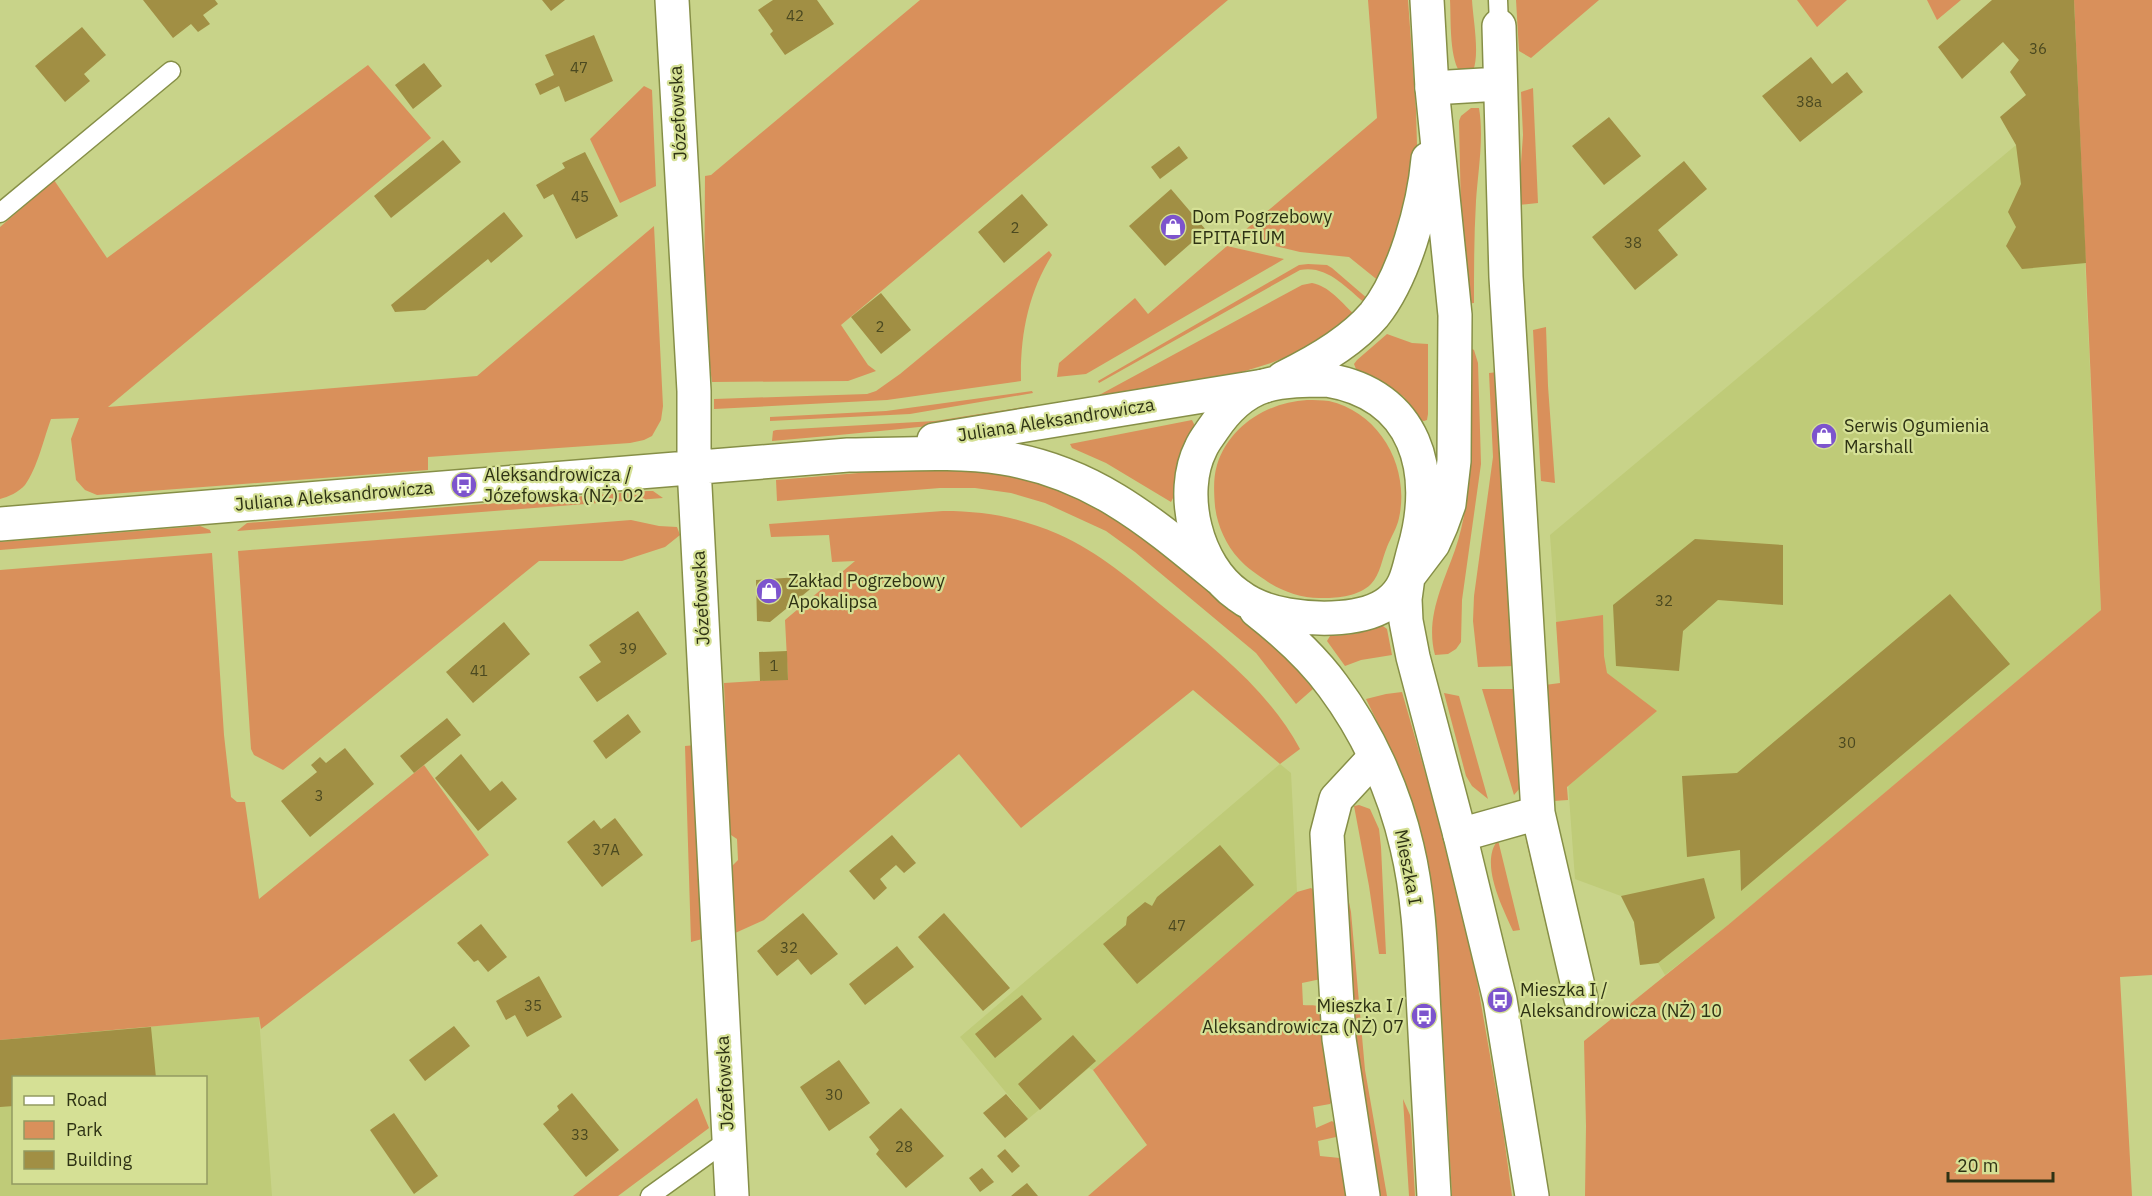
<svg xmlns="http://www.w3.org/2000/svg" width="2152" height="1196" font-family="'IBM Plex Sans',sans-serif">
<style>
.built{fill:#bfcb78;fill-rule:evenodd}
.green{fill:#d9905b}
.building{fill:#a18f44}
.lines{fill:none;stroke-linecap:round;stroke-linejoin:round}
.lane-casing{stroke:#868f47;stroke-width:21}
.street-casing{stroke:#868f47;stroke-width:36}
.secondary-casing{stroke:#868f47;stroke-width:36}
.lane{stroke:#fff;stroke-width:18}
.street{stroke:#fff;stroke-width:33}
.secondary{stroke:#fff;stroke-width:33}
.labels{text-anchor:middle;stroke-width:4.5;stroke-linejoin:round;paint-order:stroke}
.number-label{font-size:15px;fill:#4b4920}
.street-label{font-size:18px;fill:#2e3214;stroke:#d5e095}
.poi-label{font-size:18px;fill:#2e3214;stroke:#d5e095;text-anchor:start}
</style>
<rect width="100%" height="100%" fill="#c8d389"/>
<path class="built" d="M2077,88l24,522 -374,316 -62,49 -7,-12 -18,2 -6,-43 -13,-26 -46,-17 -25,-344 466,-390z
M1280,764l11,9 6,119 -204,178 -4,-2 -61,51 -68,-82z
M259,1017l13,179h-272v-156zM14,1078h192v104h-192z"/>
<path class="green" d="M920,0h308l-387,325 27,40 8,6 -28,10 -136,1 -8,-60 1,-146 6,-1z
M1368,0h40l8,110 1,35 -3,32 -34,105 -31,-25 -49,-5 -63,-15 140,-119z
M1450,0h22c1,19 8,54 1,71l-11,3c-13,-11 -11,-56 -12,-74z
M1516,0h83l-68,58 -12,-7z
M1797,0h50l-30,27z
M1927,0h34l-24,20z
M2074,0h78v975l-32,2 12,219h-547l1,-70 -2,-85 144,-116 373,-315z
M368,65l63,73 -323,269 369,-31 177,-150 9,180 -2,14 -9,16 -8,4 -14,3 -202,14v13l-331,25 -12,-5 -9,-10 -5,-41 8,-21 -28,1c-7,19 -14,50 -26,66 -6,7 -17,12 -25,14v-272l54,-47 53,78z
M644,86l8,4 4,96 -36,17 -30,-64z
M1533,88l5,115 -20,2 5,-70 -2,-43z
M1471,108h8c5,30 -1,63 -3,93 -2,34 -2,68 -2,102l-11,1 -4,-183 2,-5z
M1227,246l57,13 -198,115 -29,3 2,-14 76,-65 13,16z
M1049,251l3,4c-24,38 -32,81 -31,126l-134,19 -173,9v-10l153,-5 9,-3 24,-17z
M1308,264l19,1 5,3 36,31 -3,4c-20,-16 -38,-38 -65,-33l-201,113 -1,-2 201,-116z
M1312,283c17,3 29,19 41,30l-35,27 -25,14 -22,9 -29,9 -152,28 212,-115z
M1546,327l2,59 7,97 -14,-2 -8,-151z
M1387,334l25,9 16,1v70l-1,6 -3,1 -5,-1 -15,-23 -24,-17 -24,-11 -2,-5 3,-4z
M1465,344l9,6 4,13 3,101 -19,136 -1,42 -5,7 -8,5 -13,1c-10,-37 8,-71 20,-105 6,-17 9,-34 12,-51z
M1498,372l18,294 -38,1 -5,-46 1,-25 19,-139 -4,-84z
M1032,391l1,2 -123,21 -140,7v-4l116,-6z
M1307,400c7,0 15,0 22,1 52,12 81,67 70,117 -2,10 -8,19 -12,29 -5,12 -7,28 -16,37 -12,12 -32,14 -48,14 -19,1 -39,-6 -55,-16 -10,-7 -21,-14 -29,-23 -13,-14 -22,-34 -24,-53 -1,-13 -2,-28 2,-41 12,-39 51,-63 90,-65z
M1030,406l-1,5c-85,16 -171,22 -257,30l1,-10 3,-1 159,-9z
M1192,420l3,6c-15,20 -21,46 -21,70l-3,6 -65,-39 -34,-15 -2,-4z
M953,465l80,13 81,35 109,86 65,60 25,30 -17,15 -40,-51 -121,-101 -29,-21 -61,-28 -34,-10 -36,-5h-35l-163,13 -1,-21z
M647,491h6l10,7 -426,33 10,-8z
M943,511c42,0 75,6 115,23 41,18 74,47 108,75 50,41 103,82 134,140l-20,15 -87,-74 -172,138 -62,-74 -195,166 -31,14 -1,-68 6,-6 -1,-21 -6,-4 -2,-8 -5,-144 64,-4 -3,-59 70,-59 -23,1 -3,-27 -58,2 -2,-13z
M631,520l28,6 18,1 3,8 -15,12 -43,14h-83l-256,209 -29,-15 -3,-6 -13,-198z
M200,526l10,4 1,3 -211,17v-8z
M212,553l12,182 7,62 6,5h8l14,97 165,-134 65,90 -228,174 -2,-12 -259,23v-470z
M1603,615l1,41 3,17 50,38 -90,76 1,13 -15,1 -8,-116 15,-2 -4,-61z
M1379,626h4l4,3 5,26 -31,5 -16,6 -18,-25 3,-5c17,-1 33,-2 49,-10z
M1482,689h36l2,99 -6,7z
M1402,692l33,115 40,162 28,161 9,66h-60l-13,-230 -9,-93 -14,-60 -16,-45 -34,-69 20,-5z
M1444,693l15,3 29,103 -16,-13 -6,-10z
M696,745l10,193 -15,4 -6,-196z
M1359,805l11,4 9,20 2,18 5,107h-7l-10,-68 -15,-80z
M1498,840l22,90 -7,1c-10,-23 -34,-68 -15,-91z
M1526,840l6,5 22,88 -6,1z
M1344,878l7,34 14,158 22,126h-9l-25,-157z
M1311,888l6,5 4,86 -19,4 1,22c9,1 15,-2 21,6l10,87 -4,6 -17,3 3,21 16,-7 8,7 -4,9 -18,4 2,15 20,2 7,5 4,33h-263l59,-51 -54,-75 204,-178z
M697,1098l12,30 -91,68h-45z
M1403,1099l7,16 1,9 4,72h-6z"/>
<path class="building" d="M143,0h72l3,4 -15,11 7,9 -12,8 -7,-8 -18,14z
M542,0h23l-14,11z
M773,0h44l17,24 -49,31 -15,-21 3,-3 -15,-21z
M1992,0h82l12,263 -64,6 -16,-23 10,-19 -8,-15 13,-28 -5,-39 -16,-28 26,-22 -16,-23 9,-12 -16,-18 -41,37 -24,-32z
M82,27l24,28 -22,19 6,7 -25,21 -30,-36z
M594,35l19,46 -48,21 -6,-16 -19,9 -5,-11 19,-9 -9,-20z
M1811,57l21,27 15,-12 16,20 -63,50 -38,-46z
M424,63l18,23 -29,23 -18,-24z
M1609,117l32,39 -37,29 -32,-39z
M443,140l18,22 -70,56 -17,-22z
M1179,146l9,12 -28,21 -9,-12z
M585,152l33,64 -42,23 -23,-45 -9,5 -8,-14 29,-17 -3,-5z
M1684,161l23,28 -49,41 20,25 -43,35 -43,-53z
M1171,189l35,41 -41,36 -36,-40z
M1022,194l26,31 -44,38 -26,-31z
M504,212l19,24 -32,27 -3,-4 -63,51 -30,2 -4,-7z
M881,293l30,37 -30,24 -30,-37z
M1695,539l88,6v60l-65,-5 -35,31 -4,40 -63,-5 -3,-61z
M814,576v10l-44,36 -13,-1 -1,-41z
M1950,594l60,70 -269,227 -1,-41 -53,7 -5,-81 55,-3z
M638,611l29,43 -70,48 -18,-25 22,-15 -12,-17z
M504,622l26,32 -57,49 -27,-31z
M787,651l1,29 -28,1 -1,-29z
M628,714l13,18 -35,27 -13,-18z
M447,718l14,17 -47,38 -14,-17z
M345,748l29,36 -64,53 -29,-36 36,-29 -6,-7 9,-8 6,6z
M461,754l29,37 12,-10 15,18 -39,32 -43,-53z
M615,818l28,37 -41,32 -35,-45 27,-22 7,9z
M892,835l24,28 -12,10 -8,-8 -16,14 7,9 -13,12 -25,-29z
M1220,845l34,40 -117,99 -34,-40 23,-19 1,-8 18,-15 7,4 5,-9z
M1704,878l11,40 -57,45 -18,2 -6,-43 -13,-26z
M803,913l35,41 -27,21 -13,-16 -21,17 -20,-25z
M944,913l66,75 -27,23 -65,-74z
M481,924l26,33 -19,15 -10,-12 -4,2 -17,-19z
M897,946l17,21 -49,38 -16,-21z
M539,976l23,41 -35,20 -12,-22 -9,5 -10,-19z
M1022,995l20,24 -47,39 -20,-24z
M454,1026l16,20 -45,35 -16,-21z
M151,1027l5,51h-142v28l-14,1v-67z
M1073,1035l23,26 -56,49 -22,-26z
M839,1060l31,43 -41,28 -29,-44z
M572,1093l47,57 -33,27 -43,-53 16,-14 -2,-4z
M1006,1094l22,25 -23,19 -22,-25z
M901,1108l43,48 -38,32 -30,-34 3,-4 -10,-13z
M394,1113l44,63 -24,18 -44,-64z
M1005,1149l15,17 -8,7 -15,-17z
M982,1168l12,14 -14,10 -11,-14z
M1027,1183l11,13h-27l6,-5z"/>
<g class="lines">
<g class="lane-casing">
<path id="lane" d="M1498,0l1,26
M0,213l171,-142
M650,1196l78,-56"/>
</g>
<g class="street-casing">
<path id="street" d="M672,0l22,391v76l38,729
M1499,26l7,251 32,536
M1432,88l68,-4
M934,440l330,-54
M0,524l848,-69c51,0 104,-5 155,3 90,14 148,64 216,120
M1460,835l78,-22 43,186
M1363,1196l-24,-157 -12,-205 9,-35 39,-42"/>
</g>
<g class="secondary-casing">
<path id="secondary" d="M1427,0l5,88 23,227 -1,146 -5,43 -8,22 -8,18 -25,33 -3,22 1,22 7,36 47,178 40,165 32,196
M1283,378c31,-15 68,-36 91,-63 30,-37 50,-109 54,-156
M1327,380c90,15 110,92 87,170 -6,21 -7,38 -25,52 -24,19 -72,18 -101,13 -17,-3 -36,-9 -50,-20 -42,-29 -60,-102 -37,-147 3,-7 8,-13 12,-19 12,-18 30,-36 51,-43 20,-6 43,-6 63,-6z
M1256,610c28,22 56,47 77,76 35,47 61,104 74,161 13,54 14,112 17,167 3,61 7,121 10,182"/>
</g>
<use href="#lane" class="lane"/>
<use href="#street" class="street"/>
<use href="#secondary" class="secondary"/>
</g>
<defs>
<g id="shop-disc" transform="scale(1.35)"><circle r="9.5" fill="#7d54cd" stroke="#d5e095"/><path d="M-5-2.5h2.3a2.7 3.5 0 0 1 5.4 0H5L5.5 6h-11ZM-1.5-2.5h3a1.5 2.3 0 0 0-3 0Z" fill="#fff"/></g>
<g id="bus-disc" transform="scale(1.35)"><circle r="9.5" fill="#7d54cd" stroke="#d5e095"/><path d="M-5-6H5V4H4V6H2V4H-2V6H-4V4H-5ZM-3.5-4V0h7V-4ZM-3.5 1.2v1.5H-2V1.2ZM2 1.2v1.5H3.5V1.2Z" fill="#fff"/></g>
</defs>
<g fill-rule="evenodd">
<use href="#shop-disc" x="1173" y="227"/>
<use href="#shop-disc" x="1824" y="436"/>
<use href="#bus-disc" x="464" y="485"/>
<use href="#shop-disc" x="769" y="591"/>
<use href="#bus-disc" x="1500" y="1000"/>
<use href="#bus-disc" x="1424" y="1016"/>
</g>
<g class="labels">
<g class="number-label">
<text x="795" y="21">42</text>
<text x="2038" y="54">36</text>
<text x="579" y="73">47</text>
<text x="1809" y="107">38a</text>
<text x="580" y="202">45</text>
<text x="1015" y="233">2</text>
<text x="1633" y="248">38</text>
<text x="880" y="332">2</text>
<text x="1664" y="606">32</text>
<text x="628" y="654">39</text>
<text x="774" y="671">1</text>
<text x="479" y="676">41</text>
<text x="1847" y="748">30</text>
<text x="319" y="801">3</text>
<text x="606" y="855">37A</text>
<text x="1177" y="931">47</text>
<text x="789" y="953">32</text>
<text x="533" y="1011">35</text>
<text x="834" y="1100">30</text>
<text x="580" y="1140">33</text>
<text x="904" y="1152">28</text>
</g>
<g class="street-label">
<text transform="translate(678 113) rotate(-93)" y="6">Józefowska</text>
<text transform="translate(1056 420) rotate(-9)" y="6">Juliana Aleksandrowicza</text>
<text transform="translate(334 496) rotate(-5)" y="6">Juliana Aleksandrowicza</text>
<text transform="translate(701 598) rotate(-93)" y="6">Józefowska</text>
<text transform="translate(1408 867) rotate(79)" y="6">Mieszka I</text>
<text transform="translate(725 1083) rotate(-93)" y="6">Józefowska</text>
</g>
<g class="poi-label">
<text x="1192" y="223">Dom Pogrzebowy<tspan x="1192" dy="21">EPITAFIUM</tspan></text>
<text x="1844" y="432">Serwis Ogumienia<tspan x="1844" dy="21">Marshall</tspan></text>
<text x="484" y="481">Aleksandrowicza /<tspan x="484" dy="21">Józefowska (NŻ) 02</tspan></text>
<text x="788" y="587">Zakład Pogrzebowy<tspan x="788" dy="21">Apokalipsa</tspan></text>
<text x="1520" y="996">Mieszka I /<tspan x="1520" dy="21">Aleksandrowicza (NŻ) 10</tspan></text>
<text x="1404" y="1012" text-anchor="end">Mieszka I /<tspan x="1404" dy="21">Aleksandrowicza (NŻ) 07</tspan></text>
</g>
</g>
<rect x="12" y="1076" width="195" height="108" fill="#d5e095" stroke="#929a61" stroke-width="1.5"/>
<rect x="24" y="1096" width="30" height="9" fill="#ffffff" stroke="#929a61" stroke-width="1.5"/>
<text x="66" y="1106" font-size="18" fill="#2e3214">Road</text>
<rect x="24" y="1121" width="30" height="18" fill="#d9905b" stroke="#929a61" stroke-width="1.5"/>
<text x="66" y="1136" font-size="18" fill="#2e3214">Park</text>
<rect x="24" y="1151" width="30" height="18" fill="#a18f44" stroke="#929a61" stroke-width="1.5"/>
<text x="66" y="1166" font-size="18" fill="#2e3214">Building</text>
<path d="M1948 1172v9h105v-9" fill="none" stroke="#2e3214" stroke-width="3"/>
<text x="1957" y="1172" font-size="18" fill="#2e3214" stroke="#d5e095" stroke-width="4.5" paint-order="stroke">20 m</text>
</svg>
